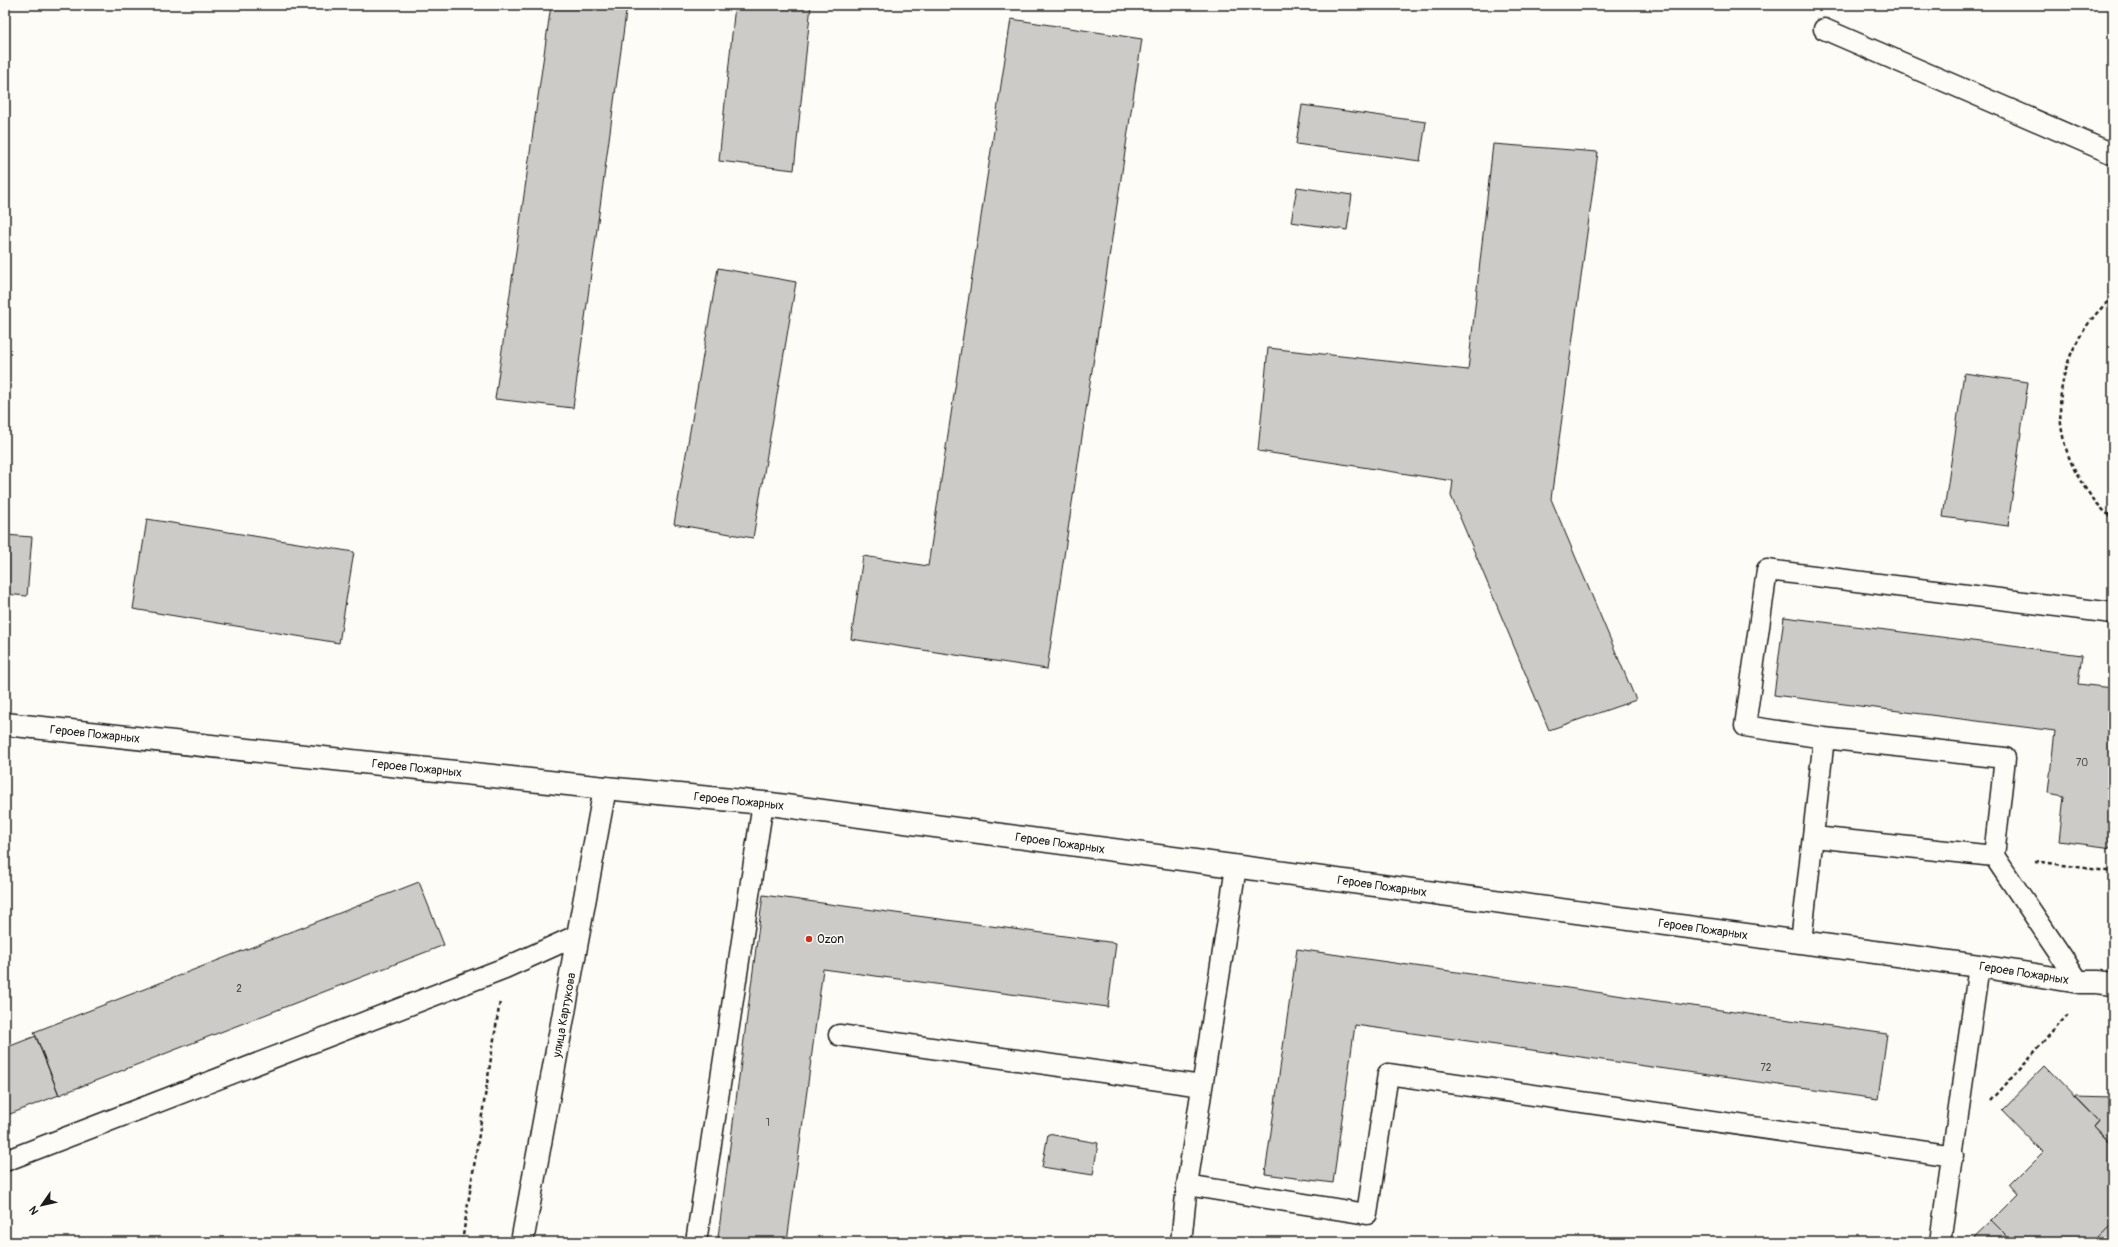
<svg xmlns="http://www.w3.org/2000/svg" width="2118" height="1247" font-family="Pangolin,sans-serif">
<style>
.building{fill:#cccbc8;stroke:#1c1c1c}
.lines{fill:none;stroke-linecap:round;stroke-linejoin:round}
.service-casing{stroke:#1c1c1c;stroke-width:23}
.minor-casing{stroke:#1c1c1c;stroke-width:25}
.secondary-casing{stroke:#1c1c1c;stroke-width:25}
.path{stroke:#1c1c1c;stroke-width:2.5;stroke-dasharray:4 3;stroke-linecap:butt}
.service{stroke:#fdfcf7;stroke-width:20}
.minor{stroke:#fdfcf7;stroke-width:22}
.secondary{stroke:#fdfcf7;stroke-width:22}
.poi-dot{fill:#c8321e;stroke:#fdfcf7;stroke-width:1.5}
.labels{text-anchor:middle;stroke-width:3;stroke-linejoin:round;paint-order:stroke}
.number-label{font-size:10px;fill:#484847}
.street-label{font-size:12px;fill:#1c1c1c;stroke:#fdfcf7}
.poi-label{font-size:12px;fill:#1c1c1c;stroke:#fdfcf7;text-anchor:start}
</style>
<rect width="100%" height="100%" fill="#fdfcf7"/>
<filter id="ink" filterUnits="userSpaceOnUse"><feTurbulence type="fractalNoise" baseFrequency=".025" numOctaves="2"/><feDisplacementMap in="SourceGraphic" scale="8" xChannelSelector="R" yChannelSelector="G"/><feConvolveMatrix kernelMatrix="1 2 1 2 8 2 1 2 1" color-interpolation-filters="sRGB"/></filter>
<g filter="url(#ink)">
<path class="building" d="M551,5h76l-54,403 -78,-9z
M735,5h76l-17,165 -75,-9z
M1011,19l131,20 -95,630 -196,-30 12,-83 65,10z
M1302,105l124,17 -6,39 -124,-17z
M1493,144l105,8 -47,347 85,201 -87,30 -98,-234 2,-15 -195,-30 10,-103 200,22z
M1297,187l55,8 -5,35 -56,-8z
M718,268l78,14 -43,256 -79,-14z
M1964,373l64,9 -20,144 -65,-9z
M147,519l207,33 -15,91 -206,-34z
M5,535l27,2 -5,59 -22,-2z
M1784,617l298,38 -4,29 35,4v160l-54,-7 5,-45 -16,-3 7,-62 -281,-36z
M419,882l25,63 -385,150 -25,-63z
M763,895l353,48 -8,64 -285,-38 -36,273h-33l-36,-5z
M1297,949l590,85 -9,65 -523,-74 -22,158 -68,-9z
M36,1036l23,59 -54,21v-68z
M2045,1066l55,56 -5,6 18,19v73l-22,22h-79l-20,-20 27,-27 -9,-10 33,-33 -41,-42z
M2075,1096l38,1v50l-18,-19 5,-6z
M1048,1134l50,9 -5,32 -51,-8z
M2113,1220v22h-22z
M1992,1222l20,20h-41z"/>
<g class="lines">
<g class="service-casing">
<path id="service" d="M1824,29l289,125
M1824,738l-79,-12 22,-156 346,43
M1814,837l180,19
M1801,942l23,-204 181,20 -11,98 85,126
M839,1035l363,51
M5,1161l500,-193 73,-33
M1187,1185l180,29 21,-140 566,82
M696,1242l67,-439
M1181,1242l6,-57 49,-318
M1940,1242l39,-276"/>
</g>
<g class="minor-casing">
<path id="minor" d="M522,1242l83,-454"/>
</g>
<g class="secondary-casing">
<path id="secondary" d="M5,724l600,64 158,15 1216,163 100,16h18l16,2"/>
</g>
<path class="path" d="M2113,297c-70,61 -71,161 0,222
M2035,861l78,11
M1991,1101l79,-89
M462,1242l38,-241"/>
<use href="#service" class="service"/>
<use href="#minor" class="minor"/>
<use href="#secondary" class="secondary"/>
</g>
</g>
<circle class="poi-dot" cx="809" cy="939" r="4"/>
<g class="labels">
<g class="number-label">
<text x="2082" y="766">70</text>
<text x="239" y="992">2</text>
<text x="1766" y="1071">72</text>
<text x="768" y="1126">1</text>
</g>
<g class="street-label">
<text transform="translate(95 734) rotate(6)" y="4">Героев Пожарных</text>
<text transform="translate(417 768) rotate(6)" y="4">Героев Пожарных</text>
<text transform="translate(739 801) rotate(6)" y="4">Героев Пожарных</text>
<text transform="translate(1060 843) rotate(8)" y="4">Героев Пожарных</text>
<text transform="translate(1382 886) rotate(8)" y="4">Героев Пожарных</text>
<text transform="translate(1703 929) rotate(8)" y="4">Героев Пожарных</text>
<text transform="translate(2024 973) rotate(9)" y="4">Героев Пожарных</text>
<text transform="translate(564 1015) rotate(-80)" y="4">улица Картукова</text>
</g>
<g class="poi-label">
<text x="817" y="943">Ozon</text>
</g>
</g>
<rect width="2118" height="1247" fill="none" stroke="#fdfcf7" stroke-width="20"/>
<rect x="10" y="10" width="2098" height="1227" fill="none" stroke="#1c1c1c" stroke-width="1.5" filter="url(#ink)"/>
<g transform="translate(42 1205) rotate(236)" stroke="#fdfcf7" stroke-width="3" paint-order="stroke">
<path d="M0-3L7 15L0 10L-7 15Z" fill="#1c1c1c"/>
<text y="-6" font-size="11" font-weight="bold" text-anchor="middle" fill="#1c1c1c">N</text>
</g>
</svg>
